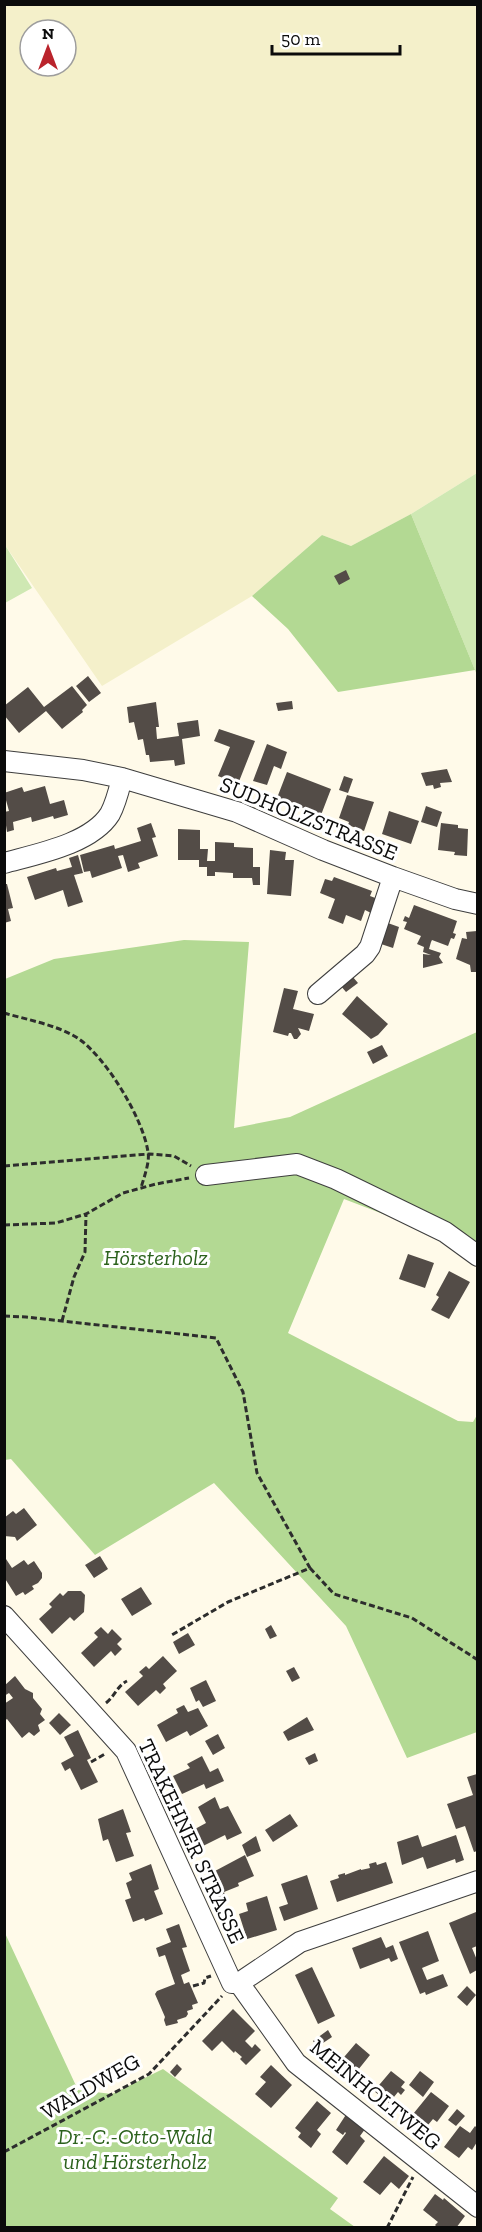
<svg xmlns="http://www.w3.org/2000/svg" width="482" height="2232" font-family="'Zilla Slab',serif">
<style>
.farmland{fill:#f4f0ca;fill-rule:evenodd}
.green{fill:#cfe8b3}
.forest{fill:#b3d993}
.building{fill:#534c47}
.lines{fill:none;stroke-linecap:round;stroke-linejoin:round}
.minor-casing{stroke:#3e3e3e;stroke-width:22}
.path{stroke:#2d2d2d;stroke-width:3;stroke-dasharray:6 3;stroke-linecap:butt}
.minor{stroke:#fff;stroke-width:20}
.labels{text-anchor:middle;stroke-width:6;stroke-linejoin:round;paint-order:stroke}
.street-label{font-size:22px;fill:#0b0b0b;stroke:#fff}
.park-label{font-size:22px;font-style:italic;fill:#2b611c;stroke:#fff}
</style>
<rect width="100%" height="100%" fill="#fffae9"/>
<path class="farmland" d="M5,5h472v468l-66,41 -60,32 -29,-11 -70,61 -150,90 -97,-141zM30,30h36v36h-36z"/>
<path class="green" d="M477,473v202l-66,-161z
M5,545l27,43 -27,15h-1z"/>
<path class="forest" d="M411,514l64,156 -137,22 -50,-63 -36,-33 70,-61 29,11z
M184,940l65,2 -15,186 56,-11 187,-85v218l-133,-51 -56,134 170,88 15,1 4,-7v317l-70,26 -61,-132 -132,-143 -119,72 -84,-96 -6,1v-481l49,-20z
M4,1931l74,159 34,4 51,-25 175,129 -8,11 25,18h-350z"/>
<path class="building" d="M346,570l4,9 -11,6 -5,-9z
M88,676l13,17 -12,9 -13,-16z
M72,686l15,19 -5,5 1,2 -21,17 -16,-18 -27,22 -15,-18v-9l24,-19 16,20z
M292,701l1,8 -15,2 -2,-8z
M156,702l3,25h-3l1,12 22,-3 -2,-13 21,-3 2,16 -18,3 3,25 -10,2 -1,-6 -24,2 -1,-7h-3l-3,-16 -5,1 -4,-18 -5,1 -2,-16z
M219,729l36,12 -17,43 -20,-8 12,-29 -16,-6z
M267,744l20,8 -6,17 -7,-3 -7,19 -14,-4z
M447,769l5,13 -12,1 1,4 -7,2 -1,-4 -7,1 -5,-13z
M287,772l44,17 -10,26 -44,-17z
M344,776l9,3 -5,14 -9,-3z
M45,786l5,18 14,-4 4,15 -14,4 -1,-3 -21,6 -1,-5 -18,5 1,8 -7,2 -3,-20 5,-1 -5,-18 18,-6 2,5z
M347,795l27,7 -10,29 -16,-6 1,-3 -10,-4z
M426,806l16,6 -5,15 -16,-5z
M389,811l30,10 -8,23 -29,-10z
M151,823l5,14 -4,1 6,18 -20,7 2,5 -12,4 -5,-17 -5,1 4,12 -30,10 -2,-7 -6,1 -4,-17 34,-10 1,4 26,-8 -4,-13z
M441,823l17,2v3l10,1 -1,27 -13,-1 1,-3 -17,-2z
M178,829l22,1v19h8l-1,12h8v-19l19,1v4l19,1v19h7v18h-7l-1,-7h-19v-5l-18,-1v4h-8v-9h-8v-7h-21z
M270,850l16,2 -1,8h9l-3,36 -24,-2z
M78,855l5,18 -9,2 9,27 -15,5 -5,-17 -28,10 -8,-23 29,-9 1,3 15,-4 -3,-9z
M334,877l38,14 -2,5 8,3 -5,15 -8,-4 -4,11 -15,-6 -3,9 -15,-6 7,-19 -15,-6 5,-14 7,2z
M4,884h3l6,24 -5,1 3,12 -7,2z
M414,905l43,16 -4,12 3,1 -2,5 -3,-1 -3,8 -16,-6 -1,2 -2,7 12,4 -2,4 4,6 -20,5v-14l8,1 -8,-3 1,-5 -7,-3 4,-8 -17,-7 3,-7 -4,-1 2,-5 4,2z
M385,922l14,5 -6,21 -15,-5z
M477,931v41h-6l-1,-7 -14,-6 6,-21 5,1 -1,-7z
M352,976l6,7 -12,9 -6,-7z
M284,988l14,3 -5,18 21,5 -5,17 -11,-3 3,6 -4,5h-3l-3,-6h-2l-1,3 -15,-4z
M357,996l31,28 -10,11 -7,4 -29,-25z
M382,1045l6,11 -15,8 -6,-12z
M408,1254l26,9 -9,25 -26,-9z
M449,1271l21,11 -21,37 -18,-9 8,-13 -3,-2z
M24,1508l13,17 -20,16 -2,-4 -11,-1v-18l9,-7 3,3z
M4,1556l8,12 12,-8 4,5 6,-4 8,12v5l-4,5 -6,3 2,3 -9,6 -2,-3 -7,4 -12,-19z
M100,1556l8,13 -14,9 -9,-13z
M141,1587l11,17 -20,12 -11,-17z
M68,1591h13l4,4 -1,17 -10,9 -4,-4 -18,17 -13,-15 13,-12 -3,-3 11,-11 3,3z
M271,1625l6,11 -7,3 -5,-10z
M101,1627l7,7 4,-5 10,10 -5,5 5,5 -7,7 -4,-5 -17,16 -13,-14 17,-16 -4,-4z
M188,1633l7,12 -16,9 -6,-12z
M163,1656l14,15 -14,13 3,4 -6,6 -4,-4 -18,16 -13,-14 18,-16 -4,-4 7,-6 3,3z
M294,1667l6,11 -8,4 -6,-11z
M15,1676l10,13 8,4v5l9,11 -2,5 5,6 -7,5 2,6 -6,5 -5,-4 -7,6 -15,-19 -3,2v-17l9,-6 -4,-5 -5,3v-10z
M206,1680l10,21 -13,6 -4,-7 -3,2 -6,-14z
M184,1705l4,7 10,-4 10,18 -18,10 -3,-5 -21,11 -9,-17 21,-12 -2,-4z
M59,1713l12,12 -11,10 -11,-12z
M307,1717l7,13 -26,11 -5,-9z
M78,1730l13,28 -4,2 11,22 -17,8 -11,-22 -5,3 -4,-8 13,-7 -10,-19z
M218,1734l7,14 -12,7 -8,-14z
M315,1753l3,8 -9,4 -4,-7z
M202,1756l8,16 8,-4 6,13 -18,8 -2,-5 -22,10 -9,-18 17,-8 -3,-4z
M477,1774v77l-3,1 -9,-26 -9,3 -9,-25 26,-9 -6,-18z
M215,1797l5,12 8,-3 14,27 -15,7 -2,-5 -22,11 -8,-17 11,-6 -8,-16z
M123,1809l8,23 -5,1 8,23 -18,6 -8,-23 -5,2 -5,-22z
M290,1814l8,12 -25,16 -8,-12z
M418,1835l4,12 34,-12 8,25 -8,3 -1,-4 -28,10 -4,-12 -21,8 -5,-23z
M256,1836l5,15 -14,6 -5,-12z
M245,1855l9,21 -16,7 1,3 -15,6 1,3 -7,3 -6,-13 8,-3 -5,-11z
M376,1862l1,3 9,-3 7,21 -56,19 -7,-21 9,-3 -1,-3 7,-2v2l16,-6v1l9,-2 -1,-4z
M151,1864l8,25 -5,2 9,23 -18,7 -1,-3 -11,4 -8,-22 6,-2 -5,-15 6,-3 -3,-7z
M307,1875l11,34 -34,12 -5,-14 9,-3 -7,-20z
M267,1896l10,34 -30,9 -8,-25 9,-3 -2,-8z
M476,1912l1,34 -5,2 5,12v10l-7,4 -21,-51z
M231,1921l6,17 -8,2 -5,-17z
M179,1924l8,23 -5,1 8,23 -9,4 3,9 5,-2 9,21 -6,2 1,4 -6,2 1,3 -2,3 -9,3 1,3 -12,3 -2,-6 1,-3 -10,-23 2,-3 18,-7 -10,-29 -6,2 -3,-9 15,-6 -5,-13z
M428,1931l11,30 -17,7 5,12 16,-6 5,12 -22,9 -1,-3 -5,2 -21,-52z
M381,1937l5,11 7,-3 5,14 -7,3 -2,-4 -29,11 -8,-21z
M312,1967l23,49 -17,8 -23,-49z
M467,1986l9,9 -9,11 -10,-9z
M233,2009l22,22 -10,10 7,7 3,-4 6,6 -15,15 -6,-6 2,-2 -7,-6 -1,2 -12,-12 -10,10 -10,-10z
M328,2030l4,7 -15,10 -4,-6z
M356,2043l14,12 -16,20 -15,-12z
M177,2064l5,5 -7,8 -5,-5z
M271,2065l21,20 -21,23 -16,-14 11,-12 -6,-5z
M391,2071l14,11 -4,5 4,3 -4,5 -3,-3 -9,11 -15,-12z
M420,2071l14,11 -11,15 -14,-12z
M431,2092l18,14 -12,16 -4,-3 -10,12 -14,-12z
M317,2101l14,12 -14,17 4,4 -10,14 -13,-11 3,-4 -6,-5z
M457,2109l8,7 -9,10 -8,-6z
M349,2110l19,15 -8,11 5,5 -18,24 -15,-13 14,-19 -1,-1 -2,3 -7,-5z
M460,2126l10,7 5,-7 2,2v14l-5,8 -4,-3 -9,11 -15,-11z
M384,2156l25,20 -10,13 -8,-7 -11,13 -17,-13z
M435,2194l8,6 1,-2 21,18 -9,12h-18l-3,-3 3,-3 -15,-12z"/>
<g class="lines">
<g class="minor-casing">
<path id="minor" d="M4,761l79,9 39,8 115,34 86,38 70,27 62,22 23,5
M4,863c33,-9 87,-19 106,-49 6,-11 9,-24 12,-36
M318,994l47,-40 5,-7 23,-70
M206,1175l91,-11 39,15 109,53 33,24
M4,1616l122,135 106,232h7l57,80 182,144
M239,1983l61,-41 178,-61"/>
</g>
<path class="path" d="M4,1013c24,7 54,12 75,26 27,19 64,79 69,113 2,10 -4,25 -7,36
M4,1166l145,-12 25,2 17,10
M4,1225l52,-2 30,-9 37,-21 33,-9 33,-6
M4,1316l22,1 190,21 27,54 14,81 53,95 -82,34 -58,34
M62,1321l12,-44 11,-25 1,-38
M310,1568l24,26 78,24 66,42
M106,1703c9,-7 11,-17 21,-22
M91,1762l14,-8
M193,1986l11,-3 1,-5 6,-2
M4,2152l145,-78 73,-78
M387,2228l26,-51"/>
<use href="#minor" class="minor"/>
</g>
<g class="labels">
<g class="street-label">
<text transform="translate(309 818) rotate(22)" y="8">SUDHOLZSTRASSE</text>
<text transform="translate(192 1841) rotate(65)" y="8">TRAKEHNER STRASSE</text>
<text transform="translate(90 2086) rotate(-30)" y="8">WALDWEG</text>
<text transform="translate(376 2094) rotate(39)" y="8">MEINHOLTWEG</text>
</g>
<g class="park-label">
<text x="156" y="1265">Hörsterholz</text>
<text x="135" y="2144">Dr.-C.-Otto-Wald<tspan x="135" dy="25">und Hörsterholz</tspan></text>
</g>
</g>
<rect width="482" height="2232" fill="none" stroke="#0b0b0b" stroke-width="12"/>
<g transform="translate(48 48)"><circle r="28" fill="#ffffff" stroke="#9d9d9d" stroke-width="1.5"/>
<path d="M0-4.5L10 22L0 15L-10 22Z" fill="#ba242c"/>
<text y="-9" font-size="16" font-weight="bold" text-anchor="middle" fill="#0b0b0b">N</text>
</g>
<path d="M272 45v9h128v-9" fill="none" stroke="#0b0b0b" stroke-width="3"/>
<text x="281" y="45" font-size="18" fill="#0b0b0b" stroke="#ffffff" stroke-width="4.5" paint-order="stroke">50 m</text>
</svg>
